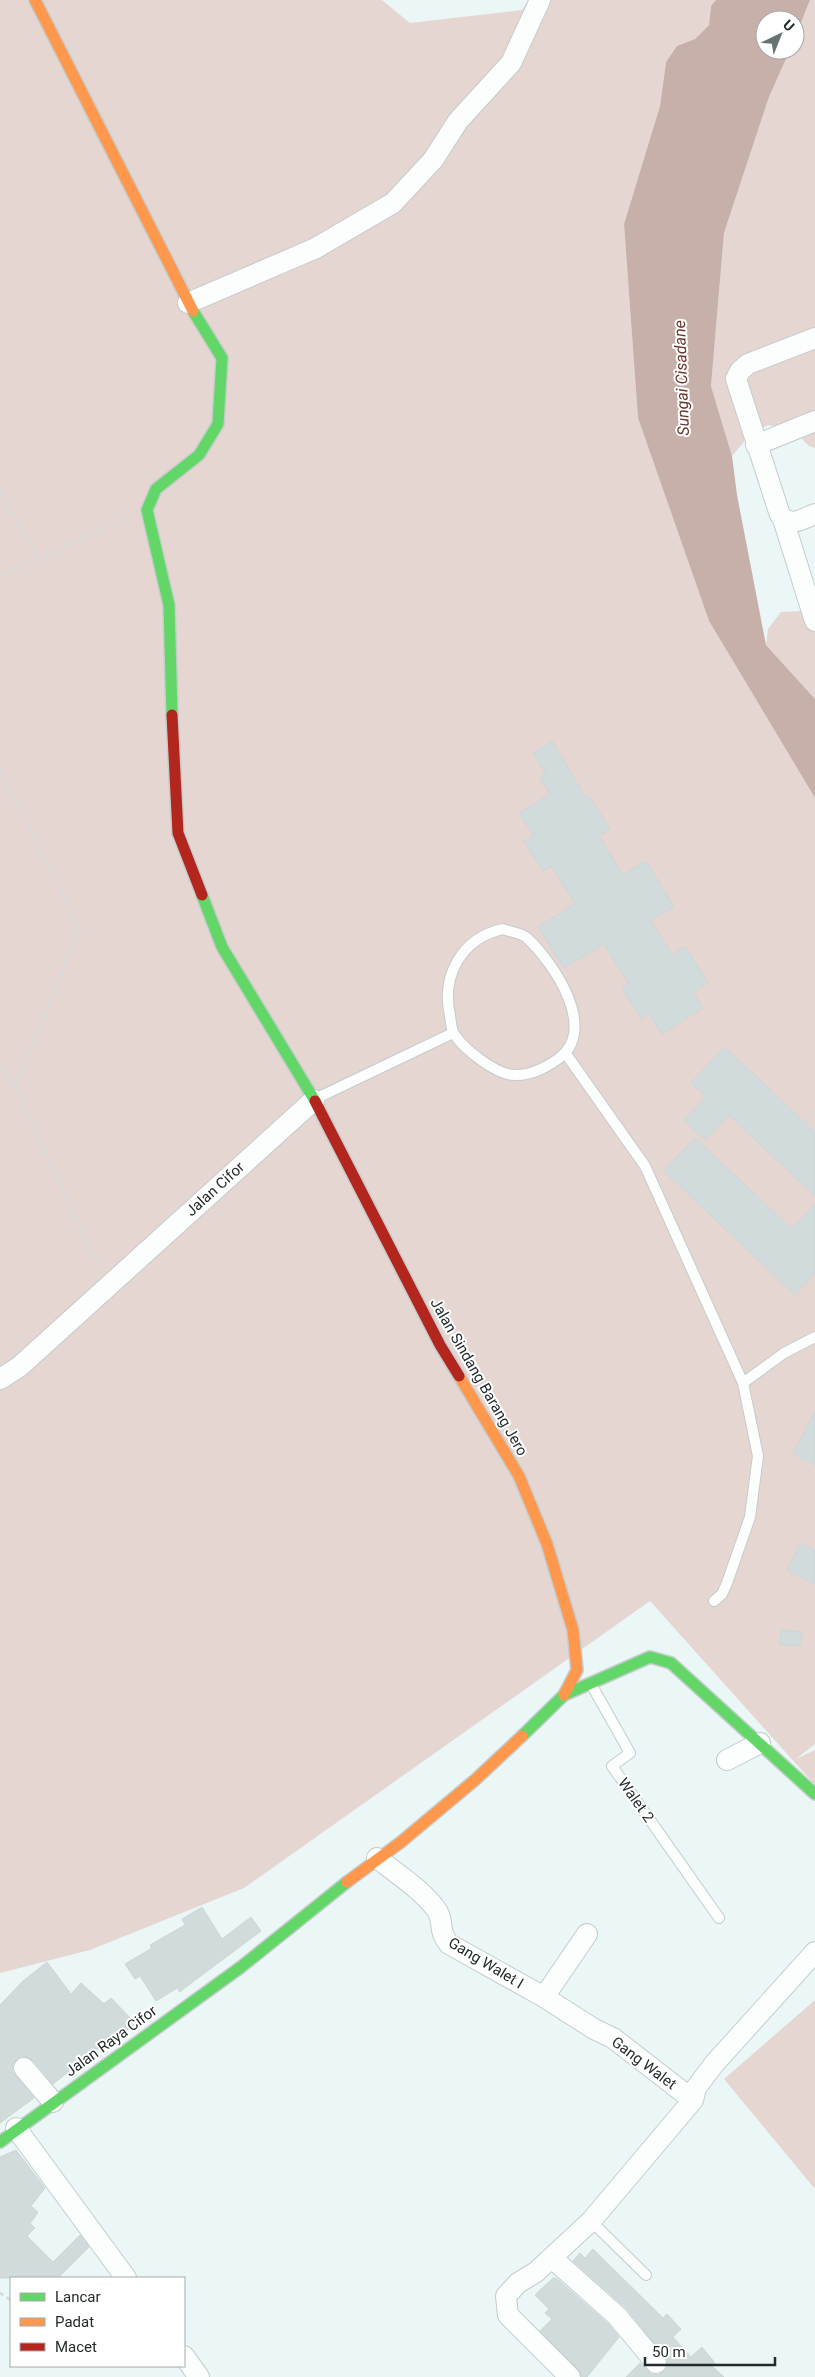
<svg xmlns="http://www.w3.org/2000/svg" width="815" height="2377" font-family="Roboto,sans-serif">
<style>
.green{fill:#e5d6d2}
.water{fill:#c7afaa}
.building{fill:#d2dbdb;stroke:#cdd6d6}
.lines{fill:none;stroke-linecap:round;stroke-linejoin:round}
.lane-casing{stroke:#c4cccc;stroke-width:12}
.street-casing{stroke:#c4cccc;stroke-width:22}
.fast-casing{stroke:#c4cccc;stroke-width:14}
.slow-casing{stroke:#c4cccc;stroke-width:14}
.jam-casing{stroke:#c4cccc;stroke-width:14}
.path{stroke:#d7dbdb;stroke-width:3;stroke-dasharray:4 4;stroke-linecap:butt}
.lane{stroke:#fcfefe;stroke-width:10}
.street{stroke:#fcfefe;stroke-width:20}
.fast{stroke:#63d668;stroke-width:11}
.slow{stroke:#ff974d;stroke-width:11}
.jam{stroke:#b3261e;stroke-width:11}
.labels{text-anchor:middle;stroke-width:4;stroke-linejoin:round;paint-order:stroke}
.street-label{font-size:15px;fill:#232b2b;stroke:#fff}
.water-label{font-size:16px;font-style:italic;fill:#6a342d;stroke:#fff}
</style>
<rect width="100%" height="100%" fill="#ebf6f6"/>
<path class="green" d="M0,0h382l28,23 112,-13 6,-10h188l-5,6 -2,19 -14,14 -18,7 -11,16 -6,44 -36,118 14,194 71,203 106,177v946l-19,15 19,-9v35l-165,-184 -406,287 -154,62 -90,23z
M810,0h5v448l-6,-2 -14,-14 -27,-7 -20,12 -16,19 -21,-70 13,-153 45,-136 21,-47h5v-12z
M815,603v96l-49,-54 2,-16 13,-17 23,-1z
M815,2000v189l-91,-110z"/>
<path class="water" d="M716,0h94l-15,38v-18h-30v30h25l-21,47 -45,136 -13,153 21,70 5,39 29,150 49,54v99l-106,-177 -71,-203 -14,-194 36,-118 6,-44 11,-16 18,-7 14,-14 2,-19z"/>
<path class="building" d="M552,741l34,57 3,-2 21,33 -11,7 24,39 23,-14 28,46 -23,14 21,34 14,-8 22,36 -15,9 10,16 -41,26 -13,-20 -8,5 -19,-31 7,-4 -25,-40 -40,24 -26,-41 37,-23 -23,-38 -9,5 -19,-30 10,-5 -15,-23 31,-19 -10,-16 6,-4 -13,-21z
M725,1047l90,85v64l-86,-81 -24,25 -21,-20 22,-23 -15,-14z
M695,1138l97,91 23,-25v70l-20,21 -131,-124z
M815,1411v54l-22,-11z
M801,1543l14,7v35l-28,-15z
M781,1630l21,2 -2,14 -20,-2z
M202,1907l20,32 29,-22 10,14 -79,59 -2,2 -3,-4 -21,13 -16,-25 -5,3 -10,-15 27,-16 -2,-3 35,-20 -3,-6z
M47,1962l24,32 10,-11 23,21 7,-6 25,26 -34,25 -2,-2 -9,10 -2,-2 -36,29 -20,-24 -11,-4 -5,3 -4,5 -1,7 22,27 -34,25v-118l23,-24z
M16,2150l29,38 -14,18 7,6 -8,12 5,4 -8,8 26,26 27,-27 9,12 -31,31h-58v-121z
M593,2249l70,69 4,-4 14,15 -8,8 18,20 11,-10 13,16 -3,3 12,11h-98l14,-14 11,11 7,1 9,-7 1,-7 -42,-53 -53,-47 7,-8 5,5z
M553,2278h3l52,46 11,13 -32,40h-5l-4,-8 -38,-38 12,-12 -7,-6 4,-4 -14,-14z"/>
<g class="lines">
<g class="lane-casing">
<path id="lane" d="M503,929c7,3 19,4 24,9 27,25 72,92 31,121 -13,9 -26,16 -42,16 -19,1 -52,-26 -62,-41 -3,-5 -3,-13 -4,-18 -9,-41 12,-78 53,-87z
M566,1054l79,112 98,217 15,73 -8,61 -23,66 -5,11 -8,7
M315,1099l138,-66
M743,1383l41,-30 31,-16
M591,1684l39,69 -18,13 107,152
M591,2221l55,54"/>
</g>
<g class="street-casing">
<path id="street" d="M188,303l128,-55 77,-45 40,-43 25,-39 53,-58 29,-63
M815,338l-67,26 -8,7 -4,8 44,136c11,13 22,4 35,-1
M756,445l59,-24
M783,519l32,102
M0,1379l19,-12 295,-267
M727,1760l33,-17
M377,1858c20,16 44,31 59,51 9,12 1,21 13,35l95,53 50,32 19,9 80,62
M544,1997l43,-63
M24,2068l29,34
M16,2128l110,150
M552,2258l65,58 39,47
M184,2356l15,21
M570,2377l-62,-62 -2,-19 12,-13 18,-11 55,-51 102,-121 3,-12 18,-24 101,-112"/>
</g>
<g class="fast-casing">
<path id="fast" d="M172,715l-3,-110 -22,-95 9,-21 43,-34 19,-31 4,-66 -29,-47
M202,895l20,52 93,154
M522,1736l42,-41 86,-38 21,6 144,131
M0,2142l241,-175 106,-85"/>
</g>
<g class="slow-casing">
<path id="slow" d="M35,0l158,311
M459,1376l60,100 28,68 26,86 4,40 -13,25
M347,1882l54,-40 74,-62 47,-44"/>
</g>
<g class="jam-casing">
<path id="jam" d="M172,715l6,118 24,62
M315,1101l125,244 19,31"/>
</g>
<path class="path" d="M0,491l39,68
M0,576l127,-57
M0,770l80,159 -65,158
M0,1066l15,21 85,183
M0,2293l11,7"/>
<use href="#lane" class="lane"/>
<use href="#street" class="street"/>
<use href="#fast" class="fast"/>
<use href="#slow" class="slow"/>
<use href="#jam" class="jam"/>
</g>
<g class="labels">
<g class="street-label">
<text transform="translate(215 1189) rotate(-42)" y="5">Jalan Cifor</text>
<text transform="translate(479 1377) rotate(60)" y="5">Jalan Sindang Barang Jero</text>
<text transform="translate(636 1800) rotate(55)" y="5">Walet 2</text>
<text transform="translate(486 1963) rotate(31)" y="5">Gang Walet I</text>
<text transform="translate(111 2041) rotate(-36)" y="5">Jalan Raya Cifor</text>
<text transform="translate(644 2063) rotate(37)" y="5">Gang Walet</text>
</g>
<g class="water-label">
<text transform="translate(681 378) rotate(-92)" y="6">Sungai Cisadane</text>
</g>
</g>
<rect x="10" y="2277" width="175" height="90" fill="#ffffff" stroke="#a7aaaa"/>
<rect x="20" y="2293" width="25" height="8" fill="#63d668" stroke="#a7aaaa"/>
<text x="55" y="2302" font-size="15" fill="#232b2b">Lancar</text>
<rect x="20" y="2318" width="25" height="8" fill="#ff974d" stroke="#a7aaaa"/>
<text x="55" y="2327" font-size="15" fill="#232b2b">Padat</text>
<rect x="20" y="2343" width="25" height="8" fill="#b3261e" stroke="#a7aaaa"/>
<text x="55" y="2352" font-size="15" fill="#232b2b">Macet</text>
<g transform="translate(780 35) rotate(43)"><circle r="24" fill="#ffffff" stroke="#a7aaaa"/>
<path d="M0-4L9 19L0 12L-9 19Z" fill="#697272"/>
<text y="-8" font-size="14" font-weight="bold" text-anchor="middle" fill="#232b2b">U</text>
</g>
<path d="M645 2357v8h130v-8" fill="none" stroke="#232b2b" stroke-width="2.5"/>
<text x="652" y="2357" font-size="15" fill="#232b2b" stroke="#ffffff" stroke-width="4" paint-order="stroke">50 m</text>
</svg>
